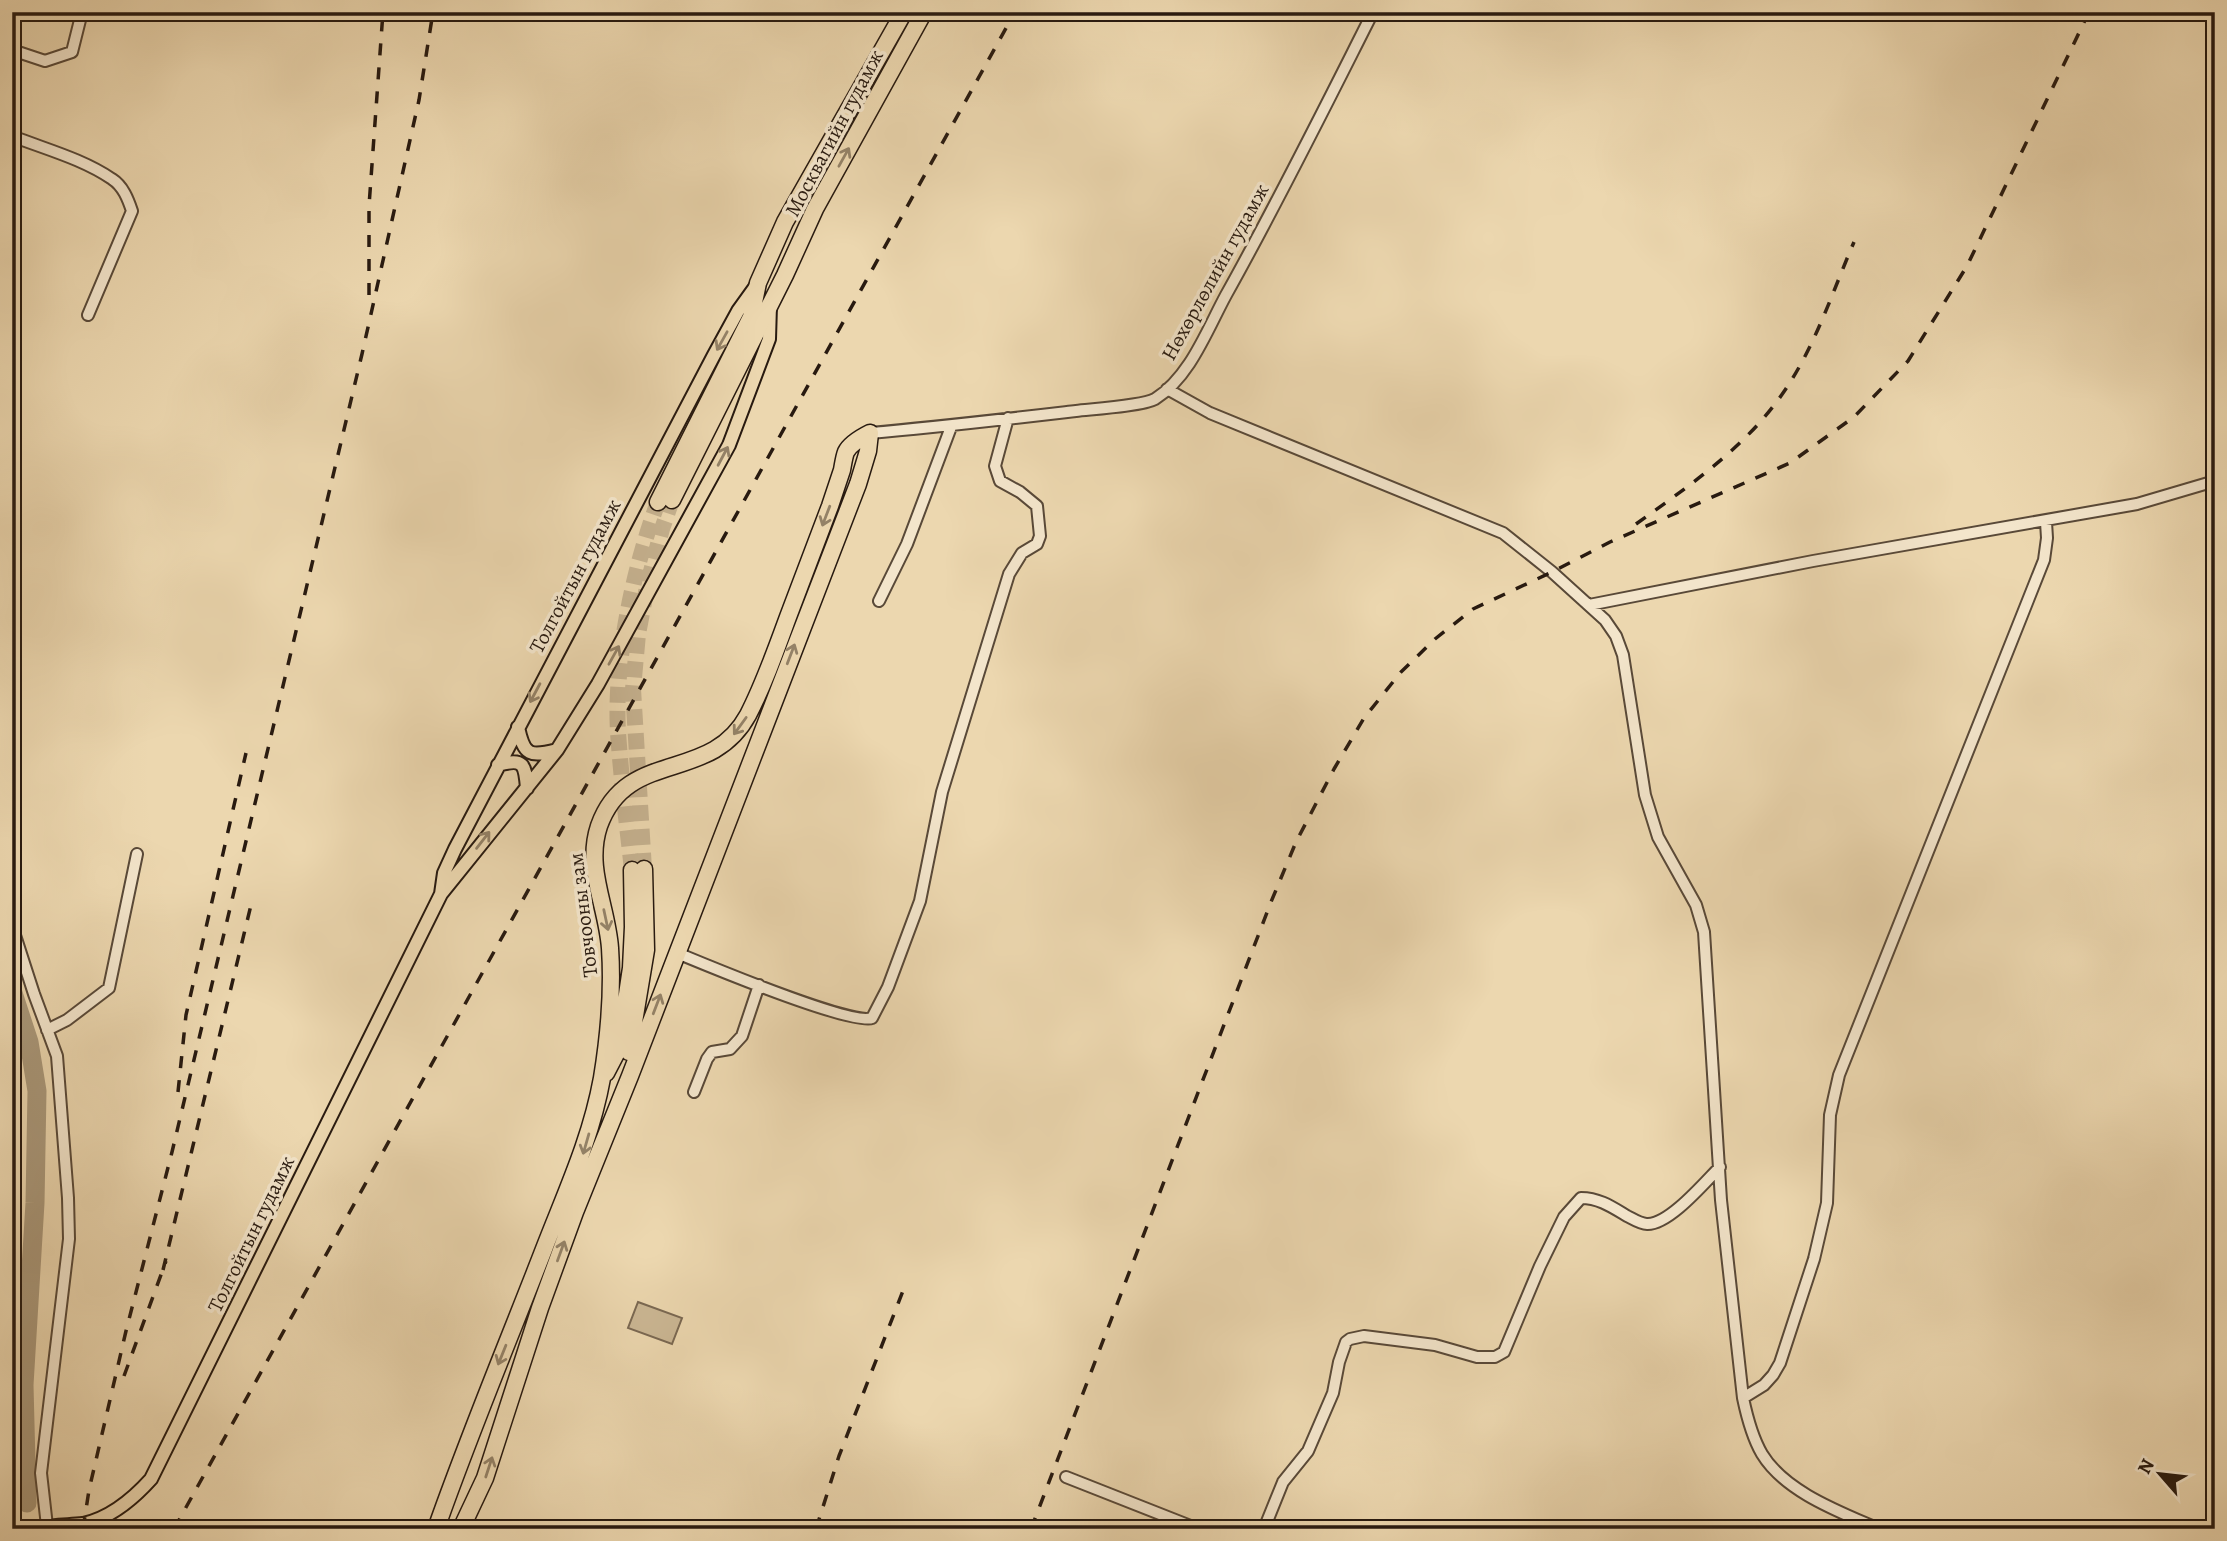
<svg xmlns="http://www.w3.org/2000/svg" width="2227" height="1541" font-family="Alegreya,serif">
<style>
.green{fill:#cbb794;stroke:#7a6852;stroke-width:2}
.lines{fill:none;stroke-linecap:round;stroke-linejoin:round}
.river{stroke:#a99779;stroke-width:19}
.highway-tunnel{stroke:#c5b18f;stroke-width:16;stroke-dasharray:16 8;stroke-linecap:butt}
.minor-casing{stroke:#594938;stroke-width:14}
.major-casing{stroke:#281a10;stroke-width:16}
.highway-casing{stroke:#281a10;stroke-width:19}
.minor{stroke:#f3e5cb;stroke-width:10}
.major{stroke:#ecd7af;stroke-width:12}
.highway{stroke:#ecd7af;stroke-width:16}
.rail{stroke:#281a10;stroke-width:3.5;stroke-dasharray:12 12;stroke-linecap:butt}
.oneway{stroke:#948267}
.labels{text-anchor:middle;stroke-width:7;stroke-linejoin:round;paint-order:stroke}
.street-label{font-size:21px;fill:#281a10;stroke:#f3e5cb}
</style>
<rect width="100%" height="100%" fill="#ecd7af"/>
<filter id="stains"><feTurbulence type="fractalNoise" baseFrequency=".00286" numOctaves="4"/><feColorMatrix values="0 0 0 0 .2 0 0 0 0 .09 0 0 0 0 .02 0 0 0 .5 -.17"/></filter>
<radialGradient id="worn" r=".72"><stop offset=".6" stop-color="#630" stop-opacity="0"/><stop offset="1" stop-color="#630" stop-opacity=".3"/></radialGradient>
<path class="green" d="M638,1302l44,16 -10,26 -44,-16z"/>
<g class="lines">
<path class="river" d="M12,990l17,52 8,49 -2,112 -11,182 3,118"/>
<path class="highway-tunnel" d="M644,869l-11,-180 5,-55 9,-47 15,-58 10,-29
M632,870c-5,-46 -11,-92 -14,-138 -4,-72 15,-163 40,-230"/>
<g class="minor-casing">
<path id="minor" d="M12,17l5,-5
M12,50l33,11 27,-9 9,-36 -1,-4
M12,136c33,13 71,23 100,43 11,7 16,20 20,32l-44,104
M1167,389l43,24 293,120 49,39 53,48 11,16 7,19 22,140 13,42 38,68 8,27 17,268 22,198c4,19 9,39 19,56 23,38 78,58 117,75
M870,433c69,-6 137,-14 206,-22 17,-2 66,-5 79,-12 35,-22 52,-69 71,-104 52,-93 99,-188 147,-283
M879,601l28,-57 44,-117
M1589,605l224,-44 324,-57 78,-23
M12,926l22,68 23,62 11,142 1,41 -28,234 6,53
M677,953c29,12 175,73 195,65l16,-31 32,-86 22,-109 67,-218 13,-21 15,-9 3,-8 -3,-30 -17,-14 -20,-11 -5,-15 13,-48
M47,1030l20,-10 42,-32 28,-134
M694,1092l13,-33 5,-7 18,-3 12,-13 17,-51
M1743,1398l21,-13 9,-10 7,-12 34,-104 13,-56 3,-88 9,-40 205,-515 3,-22 -1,-16
M1066,1477l132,52
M1264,1529l19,-47 25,-31 25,-58 6,-31 7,-20 4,-3 14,-3 71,9 42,12h18l9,-5 36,-86 24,-49 17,-19c18,0 31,9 46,18 6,3 13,8 20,8 22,1 58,-42 73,-57"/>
</g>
<g class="major-casing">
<path id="major" d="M518,727c6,29 12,30 39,23
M498,765c26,-7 27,-1 29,23
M441,894l3,-21 11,-24 259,-494 24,-44 18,-25
M40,1529c14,-5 29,-3 43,-5 28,-6 50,-25 68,-45l290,-585 116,-144 41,-66 131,-239 40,-106 1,-34"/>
</g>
<g class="highway-casing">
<path id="highway" d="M672,500l113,-225 30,-66 109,-197
M658,502l93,-185 7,-34 27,-61 119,-210
M629,1052l17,-102 -2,-81
M606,1073l13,-25 12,-80 2,-41 -1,-57
M436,1529c33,-94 72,-187 108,-280 22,-57 47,-110 58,-171 7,-43 11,-86 8,-130 -3,-42 -25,-80 -11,-122 28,-79 111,-41 149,-111 16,-31 28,-65 40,-98 14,-37 28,-74 42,-111 4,-12 8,-24 12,-36 1,-5 2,-13 4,-18 4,-8 16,-15 24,-19
M461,1529l24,-51 55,-170 35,-96 55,-136 228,-592 10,-33 2,-18"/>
</g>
<use href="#minor" class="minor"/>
<use href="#major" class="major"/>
<use href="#highway" class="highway"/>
<path class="rail" d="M369,295v-89l14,-194
M1636,524c53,-38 110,-77 147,-131 32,-46 49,-100 71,-151
M178,1092l8,-77 60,-262
M163,1270l88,-365
M124,1376l42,-115
M83,1529l6,-39 37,-159 46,-179 190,-798 57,-254 14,-88
M174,1529l841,-1517
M816,1529l23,-73 67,-173
M1031,1529l240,-627 25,-60 38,-73 30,-51 37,-46 34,-33 38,-30 79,-37 58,-30 180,-79 64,-46 54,-56 59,-95 122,-254"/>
</g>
<defs><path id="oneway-shaft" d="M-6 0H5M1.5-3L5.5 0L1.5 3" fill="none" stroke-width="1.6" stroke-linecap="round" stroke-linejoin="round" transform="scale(1.75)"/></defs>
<g class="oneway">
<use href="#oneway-shaft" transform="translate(844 157) rotate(-61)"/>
<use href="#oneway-shaft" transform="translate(722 341) rotate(119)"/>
<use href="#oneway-shaft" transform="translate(723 456) rotate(-62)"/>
<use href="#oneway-shaft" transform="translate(826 516) rotate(111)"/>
<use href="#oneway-shaft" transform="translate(791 654) rotate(-69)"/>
<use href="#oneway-shaft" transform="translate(614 655) rotate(-61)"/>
<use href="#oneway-shaft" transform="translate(535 693) rotate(118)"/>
<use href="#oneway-shaft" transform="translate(740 726) rotate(126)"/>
<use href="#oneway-shaft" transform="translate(483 840) rotate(-52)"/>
<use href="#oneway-shaft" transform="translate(606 920) rotate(78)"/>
<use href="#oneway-shaft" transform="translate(657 1004) rotate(-69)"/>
<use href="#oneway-shaft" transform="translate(586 1144) rotate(106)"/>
<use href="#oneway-shaft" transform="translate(561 1251) rotate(-70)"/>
<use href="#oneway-shaft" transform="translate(502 1355) rotate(112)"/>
<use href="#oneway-shaft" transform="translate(489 1467) rotate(-72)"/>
</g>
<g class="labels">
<g class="street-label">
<text transform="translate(834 133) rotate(-62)" y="7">Москвагийн гудамж</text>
<text transform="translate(1215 272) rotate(-61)" y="7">Нөхөрлөлийн гудамж</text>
<text transform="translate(575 576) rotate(-62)" y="7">Толгойтын гудамж</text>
<text transform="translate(583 915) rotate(-97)" y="7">Товчооны зам</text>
<text transform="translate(251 1234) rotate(-64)" y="7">Толгойтын гудамж</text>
</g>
</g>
<rect width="2227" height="1541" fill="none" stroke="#ecd7af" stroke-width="42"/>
<rect x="14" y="14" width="2199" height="1513" fill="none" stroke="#281a10" stroke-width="3.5"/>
<rect x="21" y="21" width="2185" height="1499" fill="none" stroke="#281a10" stroke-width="2"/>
<g transform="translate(2160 1474) rotate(298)" stroke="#f3e5cb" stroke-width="5" paint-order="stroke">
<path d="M0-5L12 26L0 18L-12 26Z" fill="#281a10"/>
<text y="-10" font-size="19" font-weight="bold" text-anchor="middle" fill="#281a10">N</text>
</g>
<rect width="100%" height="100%" filter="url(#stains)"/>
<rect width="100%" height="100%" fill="url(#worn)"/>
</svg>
